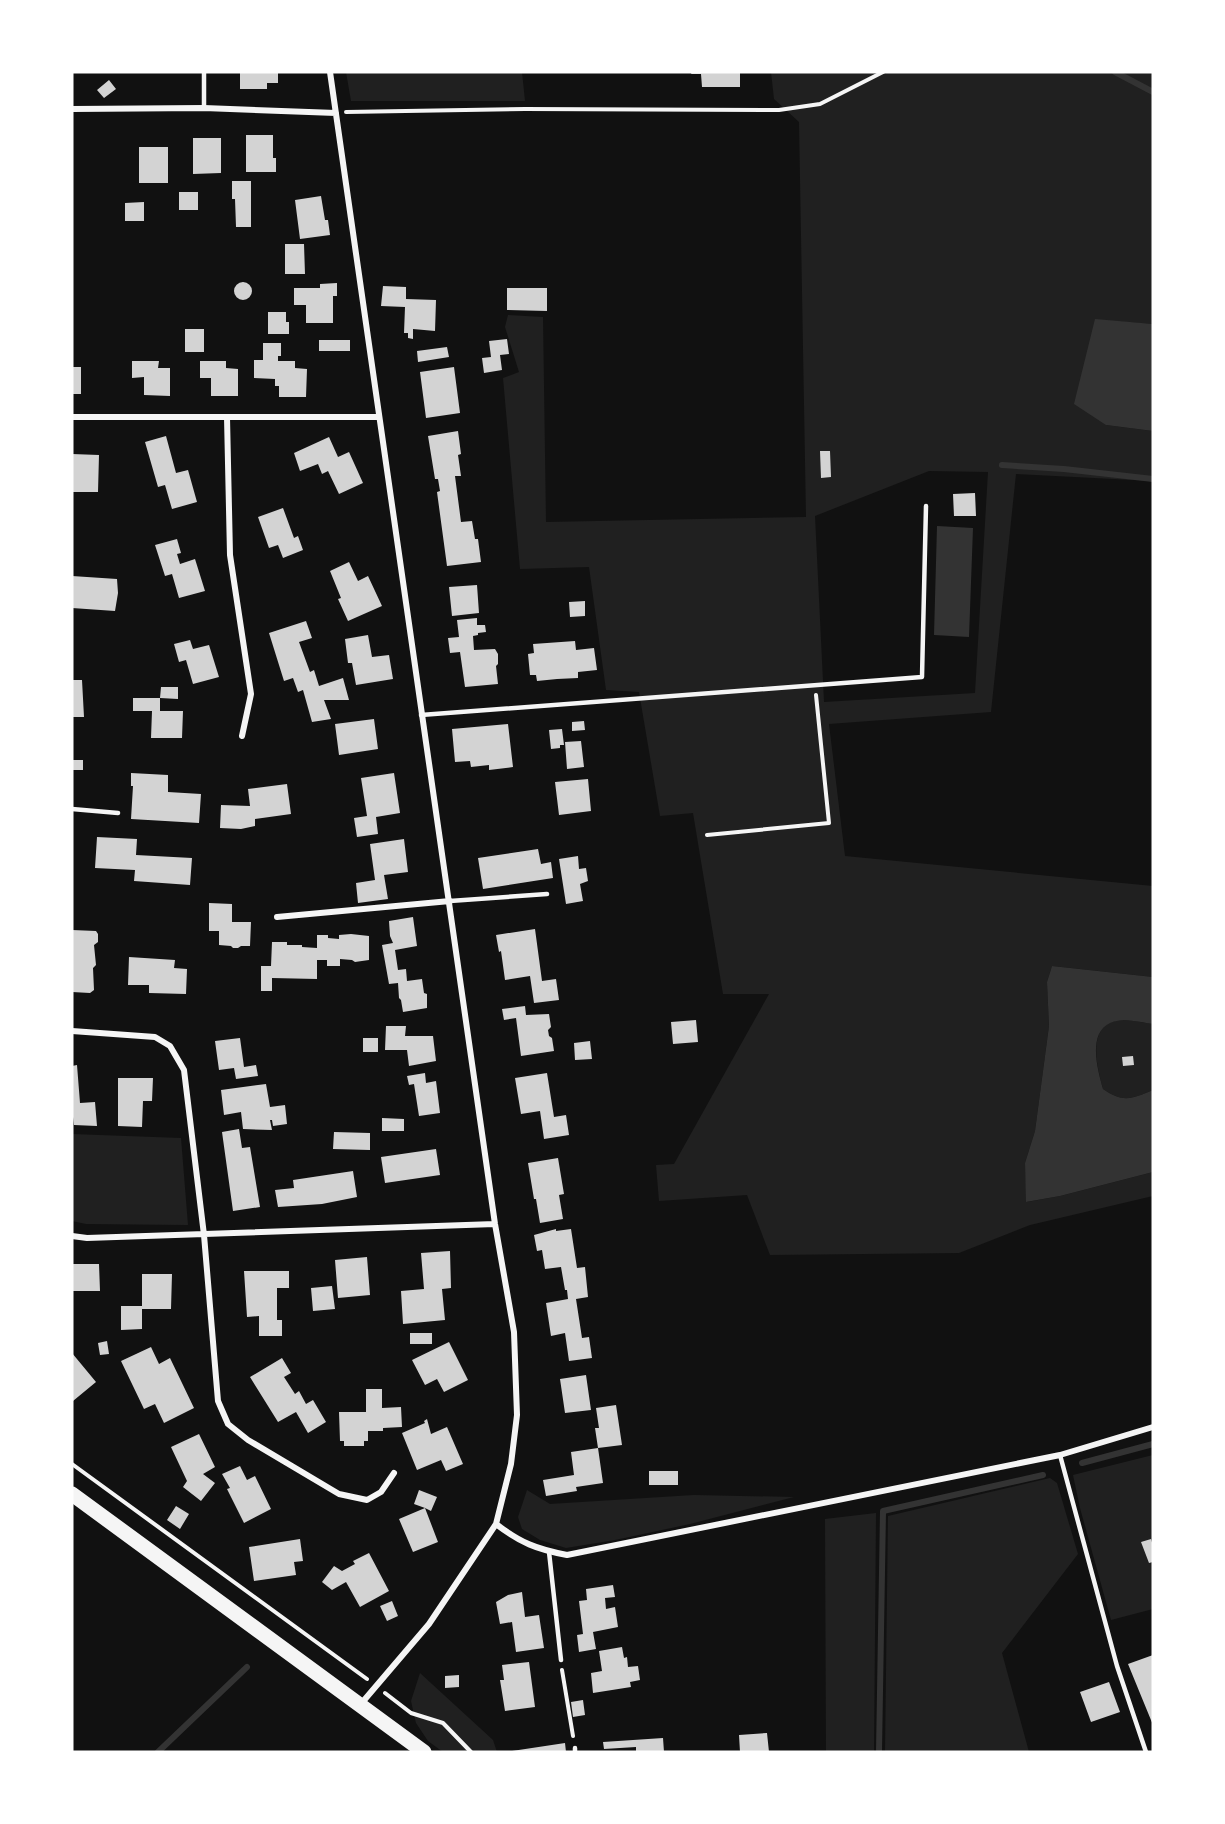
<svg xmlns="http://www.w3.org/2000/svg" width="1225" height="1824" font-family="'Open Sans',sans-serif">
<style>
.green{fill:#202020;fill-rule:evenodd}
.water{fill:#333}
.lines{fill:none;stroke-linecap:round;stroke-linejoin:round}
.stream{stroke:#333;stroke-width:6}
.building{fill:#d3d3d3}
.path{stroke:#f5f5f5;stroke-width:4}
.service{stroke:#f5f5f5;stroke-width:4.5}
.minor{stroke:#f5f5f5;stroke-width:6}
.primary{stroke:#f5f5f5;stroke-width:15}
</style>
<rect width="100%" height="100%" fill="#111"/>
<path class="green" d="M346,72h176l3,29h-174z
M771,72h382v252l-58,-4 11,105 47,6v50l-137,-7 -25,238 -162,12 16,132 308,30v91l-101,-11 -5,16 2,44 -14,105 -10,32 2,39 33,-6 93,-24v24l-123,29 -71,28 -189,2 -23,-60 -88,6 -3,-36 18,-1 95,-170h-46l-30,-181 -33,3 -21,-124 -33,-2 -17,-123 -69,2 -17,-191 16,-6 -14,-45 3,-12 35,2 3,205 260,-5 -7,-395 -25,-23zM929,471l59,1 -13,221 -151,9 -9,-186z
M1128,1020l25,4v66c-21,9 -30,13 -50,-1 -5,-19 -15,-54 6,-66 5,-3 13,-2 19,-3z
M72,1134l109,4 7,87 -102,-1 -14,-3z
M1153,1455v154l-42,11 -31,-112 -7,-33z
M1050,1478l7,5 21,71 -76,99 27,99h-144l3,-236z
M527,1490l23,14 144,-9 100,2 -104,27 -75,16 -49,8 -26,-8 -18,-11 -4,-12z
M876,1513l-2,239h-48l-1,-233z
M420,1673l73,67 4,12h-54l-15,-11 -12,-18 -5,-22z"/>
<path class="water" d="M1095,319l58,5v107l-47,-6 -32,-21z
M937,526l36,2 -4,109 -35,-2z
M1052,966l101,11v47c-13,-2 -31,-7 -43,-1 -23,11 -12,48 -7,66 20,14 29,10 50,1v82l-93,24 -34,6 -1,-39 10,-32 14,-105 -2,-44z"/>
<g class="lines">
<path class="stream" d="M1115,72l38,20
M1002,465l62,4 89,10
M1082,1463l71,-19
M158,1752l89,-85
M879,1752l4,-241 160,-36"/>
</g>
<path class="building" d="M240,72h38v11h-11v6h-27z
M692,72h48v15h-38l-1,-13h-10z
M109,80l7,9 -12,9 -7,-8z
M246,135h27v23h3v14h-30z
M193,138h28v35l-28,1z
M139,147h29v36h-29z
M232,181h19v46h-15l-1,-28h-3z
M179,192h19v18h-19z
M321,196l4,24h3l2,15 -30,4 -5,-39z
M144,202v19h-19v-18z
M285,244h19l1,30h-20z
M234 291a9 9 0 1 1 18 0a9 9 0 1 1-18 0Z
M337,283v13h-4v27h-27v-18h-12v-17h26v-4z
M383,286l23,1v12l30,1 -1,31 -22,-2v10l-5,-1v-5h-4l1,-26 -24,-1z
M507,288h40v23l-40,-1z
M268,312h18v10h3v12h-21z
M185,329h19v23h-19z
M507,339l2,15 -9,1 2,15 -18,3 -2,-15 9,-1 -2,-16z
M319,340h31v11h-31z
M263,343h18v13h-3v5h17v7l12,1 -1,28h-27v-11h-4v-7l-21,-1v-18h9z
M447,347l2,10 -31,5 -1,-11z
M132,361h27l-1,7h12v28l-26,-1v-18l-12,1z
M200,361h26v7l12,1v27h-27v-18h-11z
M72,367h9v27h-9z
M454,367l6,46 -34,5 -6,-46z
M458,431l3,23 -3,1 3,21h-6l6,46 11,-1 3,18h3l3,23 -34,4 -10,-74 3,-1 -2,-12h-3l-7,-43z
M166,436l10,37 12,-3 9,32 -25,7 -7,-24 -7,2 -13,-45z
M329,437l9,20 11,-5 14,31 -24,11 -11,-23 -6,3 -4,-10 -18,7 -6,-18z
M820,451h10l1,26 -10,1z
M72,454l27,1 -1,37h-26z
M975,493l1,23h-22l-1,-22z
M283,508l11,30 4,-2 5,14 -20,8 -5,-13 -9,3 -11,-31z
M177,539l4,14 -4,1 3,10 15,-5 10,32 -26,7 -7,-24 -7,2 -10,-31z
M349,562l9,19 10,-5 14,30 -34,15 -10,-22 3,-1 -11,-27z
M72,576l45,3 1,14 -3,18 -43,-3z
M477,585l2,28 -27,3 -3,-29z
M585,601v15l-15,1 -1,-15z
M477,618v7h8l1,7 -8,1v2l-5,1 1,14 21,-1 3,5v10l-2,2 2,18 -33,3 -5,-35 -10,1 -2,-15 11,-1 -2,-17z
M306,621l6,17 -13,4 11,30 4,-2 5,16 24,-8 6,22h-25l7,19 -19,3 -9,-32 -5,2 -5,-14 -9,3 -15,-48z
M368,635l4,22 17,-2 4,24 -37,6 -4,-22h-4l-3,-24z
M190,640l3,9 16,-4 10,32 -26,7 -7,-24 -7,2 -5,-18z
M575,641l1,9 18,-2 3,22 -19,2v6l-21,1 -20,2 -1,-6h-6l-2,-21 6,-1 -1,-9z
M72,680h10l2,37h-12z
M161,687h17v12l-18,-1z
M133,698h27v13h23l-1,27h-31l1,-27h-19z
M374,719l4,30 -39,6 -4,-31z
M584,721l1,9 -13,1v-9z
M508,724l5,43 -24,3v-5l-18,2 -1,-6 -15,1 -3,-33z
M562,729l2,16h-4v3l-9,1 -2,-19z
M581,741l3,26 -17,2 -2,-27z
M72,760h11v10h-11z
M131,773l37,2v17l33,2 -2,29 -68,-4 2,-33h-2z
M394,773l6,40 -24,4 2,17 -21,3 -3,-19 13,-2 -6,-38z
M588,779l3,32 -32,4 -4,-33z
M287,784l4,30 -36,5v7l-14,3 -21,-1 1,-23 29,1 -2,-17z
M97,837l40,2 -1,16 56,3 -2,27 -56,-4 1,-11 -40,-2z
M404,839l4,33 -24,3 4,24 -30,4 -2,-20 19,-3 -5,-36z
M538,849l3,15 10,-2 2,16 -70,11 -5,-31z
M578,856l1,13 7,-1 2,13 -8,3 3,17 -17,3 -7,-45z
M209,903l23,1v18h19l-1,24h-9l-3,2h-5l-2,-2 -12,-1v-14h-10z
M413,917l4,29 -22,4 3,20 8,-1 1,12 15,-2 2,14 3,1v14l-24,4 -2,-12 -2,-2 -1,-15 -9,1 -7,-39 11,-2 -3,-7 -1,-15z
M535,929l7,52 14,-2 3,21 -25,3 -4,-27 -25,4 -4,-29 -2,1 -3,-17z
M72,930l24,1 2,3v8l-4,3 2,20 -3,3 1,22 -4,3 -18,-1z
M351,934l18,2v24l-14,2 -3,-2 -12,-1v7h-13v-6h-10v19l-45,-1v13h-11v-25h10l1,-24h15v3h15v2l15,1v-13h11v3l11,1v-4z
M129,957l46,3 -1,8 13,1 -1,25 -37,-1v-8h-21z
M525,1006l1,9 23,-1 2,13 -3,3 1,6 3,2 2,13 -33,5 -5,-38 -12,2 -2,-11z
M696,1020l2,22 -25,2 -2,-22z
M386,1026h20l-1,10h28l3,25 -27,5 -2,-16h-22z
M240,1038l4,29 12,-2 2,11 -22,3 -2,-11 -15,2 -4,-29z
M363,1038h15v14h-15z
M590,1041l2,18 -17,1 -1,-17z
M1133,1056l1,9 -11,1 -1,-9z
M77,1065l3,38 15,-1 2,24 -23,-1 -2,-16v-43z
M425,1073l1,10 10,-2 4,32 -21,3 -5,-32 -5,1 -2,-9z
M547,1073l7,44 12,-2 3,20 -25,4 -4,-28 -19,3 -6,-36z
M118,1078h35l-1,23h-9l-1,26 -24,-1z
M266,1084l4,23 15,-2 2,19 -14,2 -1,-6h-2l2,10 -29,-1 -2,-17 -17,3 -3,-25z
M382,1118l22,1v12h-22z
M239,1129l3,19 8,-1 10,60 -27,4 -11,-79z
M334,1132l36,1v17l-37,-1z
M436,1149l4,26 -55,8 -4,-26z
M558,1158l6,36 -5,1 4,24 -23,4 -4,-24h-2l-6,-36z
M353,1171l4,26 -35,7 -44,3 -3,-17 19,-2 -1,-8z
M556,1229v2l15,-2 6,39 8,-1 3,30 -12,2 6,39 7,-1 3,21 -23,3 -4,-28 -14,3 -5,-33 22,-4 -1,-9h-2l-4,-23 -16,2 -3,-19 -5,1 -3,-16z
M450,1251l1,37 -9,1 3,31 -42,4 -2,-33 23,-2 -3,-36z
M367,1257l3,38 -32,3 -3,-38z
M72,1264h27l1,27h-28z
M244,1271h45v17h-12v32h5v16h-23v-20l-12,1z
M142,1274h30l-1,35h-29v20l-21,1v-24h21z
M332,1286l3,23 -22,2 -2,-23z
M410,1333h22v11h-22z
M107,1341l2,13 -9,1 -2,-12z
M449,1342l19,38 -24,12 -7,-13 -12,6 -13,-25z
M151,1347l8,17 11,-6 24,50 -30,15 -9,-19 -11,5 -23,-48z
M72,1353l24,29 -23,19 -1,-2z
M282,1358l9,15 -7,4 11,17 4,-3 7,13 7,-4 13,22 -18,11 -12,-21 -18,10 -28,-45z
M586,1375l5,35 -26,3 -5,-34z
M366,1389h16v19l19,-1 1,20 -19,1v3h-15v10h-4v5h-20v-5h-4l-1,-29h27z
M616,1405l6,40 -24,3 5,35 -27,4 1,4 -31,5 -3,-16 31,-5 -3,-23 27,-4 -3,-20h4l-3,-20z
M427,1419l4,15 16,-7 16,37 -17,7 -5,-11 -24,10 -15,-37 23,-10 -1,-2z
M199,1434l16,33 -12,7 12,9 -14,18 -18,-14 4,-6 -16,-34z
M240,1466l7,14 8,-4 16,33 -27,14 -17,-34 3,-1 -8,-14z
M649,1471h29v14h-29z
M419,1490l18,7 -6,14 -6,-3 13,34 -25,10 -14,-33 26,-11 -11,-4z
M176,1506l13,8 -9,15 -13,-9z
M300,1539l3,22 -9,1 2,13 -42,6 -5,-34z
M1151,1539l2,7v16l-4,1 -8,-21z
M369,1553l20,38 -29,16 -14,-25 -14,8 -10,-8 12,-16 8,5 13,-7 -2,-3z
M613,1585l2,12 -10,1 1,11 9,-2 3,20 -25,5 3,17 -17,3 -2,-17 6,-1 -4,-33 8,-1 -1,-11z
M522,1592l3,25 14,-2 5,33 -28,4 -4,-30 -12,2 -4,-22 12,-7z
M392,1601l6,15 -11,5 -7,-15z
M622,1647l2,11 3,-1 1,10 10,-1 2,14 -10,2 1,5 -38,6 -2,-20 11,-2 -3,-20z
M1153,1655v70l-25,-61z
M529,1662l6,45 -30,4 -5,-31h4l-2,-15z
M459,1675v12l-14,1v-12z
M1109,1682l11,30 -29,10 -11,-30z
M583,1700l2,15 -12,2 -2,-15z
M767,1733l2,19h-29l-1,-17z
M663,1738l1,14h-28v-5l-32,2 -1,-7z
M565,1743l1,9h-54v-1z"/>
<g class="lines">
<path class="path" d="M346,112l179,-3 254,1 41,-6 63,-32
M707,835l122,-12 -13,-128
M72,1464l295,215
M562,1670l11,66
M385,1693l26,20 32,10 28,29"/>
<path class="service" d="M204,108v-36
M421,715l501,-38 4,-171
M72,809l46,4
M450,901l97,-7
M1060,1455l57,211 29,86
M549,1552l12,108
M575,1748v4"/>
<path class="minor" d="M330,72l165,1152 19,108 3,83 -6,49 -15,60 -67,100 -69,81
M72,109l132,-1 132,5
M72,417h306
M227,417l3,138 21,139 -9,42
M277,917l173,-16
M72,1031l83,6 15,9 14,24 20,165 14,166 10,23 20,16 91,54 28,6 14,-8 13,-19
M72,1236l15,2 408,-14
M496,1524c25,19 40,25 71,31l493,-100 93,-28"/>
<path class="primary" d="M72,1494l352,258"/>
</g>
<rect width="1225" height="1824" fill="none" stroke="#ffffff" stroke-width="147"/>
</svg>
